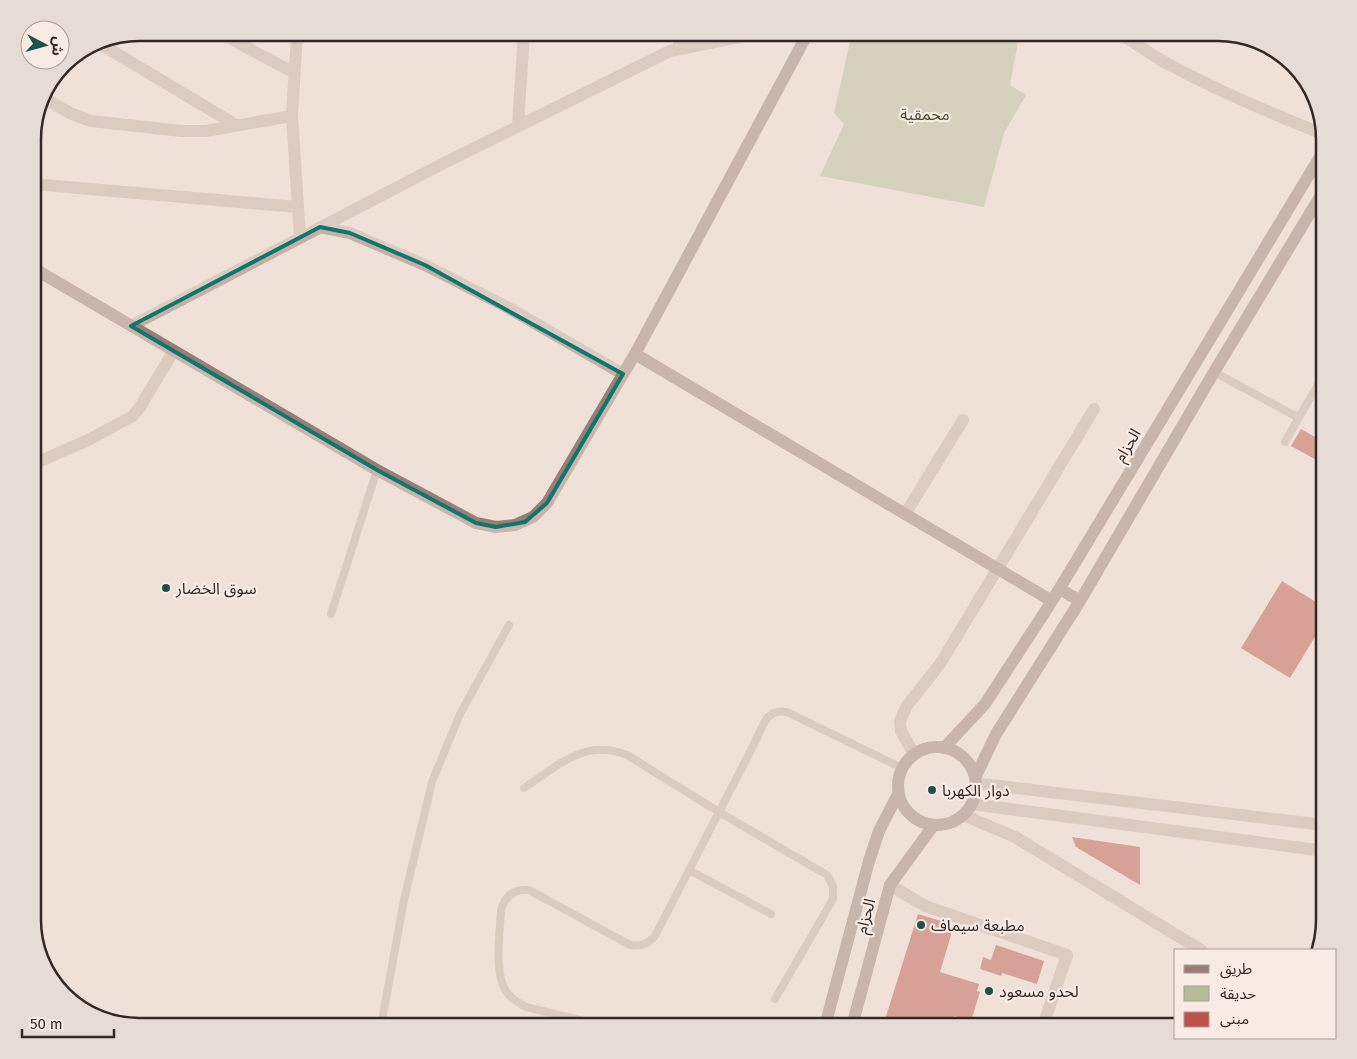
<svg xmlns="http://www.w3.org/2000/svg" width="1357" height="1059" font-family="'Fira Sans','Noto Sans Arabic',sans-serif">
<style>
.green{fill:#b6bc9a}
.building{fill:#bd5348}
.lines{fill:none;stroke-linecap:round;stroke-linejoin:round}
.lane{stroke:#c6afa5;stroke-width:8}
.street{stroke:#c6afa5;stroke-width:12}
.secondary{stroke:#997e77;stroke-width:12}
.marked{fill:none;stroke:#0f766e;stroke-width:4;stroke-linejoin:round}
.poi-dot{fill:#1f504c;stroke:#f7ebe4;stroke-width:2}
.labels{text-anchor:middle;stroke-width:4.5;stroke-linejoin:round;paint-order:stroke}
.park-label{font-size:16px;fill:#474e2c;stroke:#f7ebe4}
.street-label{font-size:16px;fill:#322826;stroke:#f7ebe4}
.poi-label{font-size:16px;fill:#322826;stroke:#f7ebe4;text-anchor:start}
.rim{fill:none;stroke:#322826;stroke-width:2.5}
</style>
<rect width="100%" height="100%" fill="#efe1d8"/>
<path class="green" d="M852,33h161l-1,4 6,5 -8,43 16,10 -22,38 -20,74 -164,-31 24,-52 -10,-11z"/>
<path class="building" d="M1301,429l23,13v22l-33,-18z
M1282,581l42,26v15l-34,56 -49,-30z
M1072,837l68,10v38l-64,-38z
M918,914l36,11 -14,47 39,12 -2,7 3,1 -9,29 -17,-5 -3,9 -25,-8 -3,9h-40z
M996,945l48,16 -7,23 -35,-11 -1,3 -21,-7 3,-12 8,3z"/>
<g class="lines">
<path class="lane" d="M1214,372l85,46
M1285,442l39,-68
M331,614l46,-144
M524,788c34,-22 60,-50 103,-33l92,57 108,63 6,11v13l-58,100
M689,870l82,44
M381,1026l23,-126 28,-118 28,-68 49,-89
M605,1026l-79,-19c-7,-4 -13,-7 -18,-13 -15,-18 -8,-62 -7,-84 4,-15 14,-21 28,-20l101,55c11,2 18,-1 25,-9l94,-182 16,-33c5,-8 12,-11 22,-9l115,56"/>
<path class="street" d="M222,33l31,18 40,21
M297,33l-5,83 8,121
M679,33v16
M1119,33c16,10 32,22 49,31 50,27 102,49 155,70
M97,42l139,83
M42,97l30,17 19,7 90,10h25l86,-15
M518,125l6,-92
M33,184l265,23
M320,227l30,6 75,32 82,42 116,67
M131,326l309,-161 230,-114 89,-18
M33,356h1
M33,464l53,-23 47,-25 7,-9 33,-55
M905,514l58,-94
M914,754l-13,-23 -1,-9 6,-15 34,-43 154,-255
M975,783l349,42
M972,804l352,47
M963,815l52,22 186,113
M890,885l35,21 142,49 -24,71"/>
<path class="secondary" d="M33,268l344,202 99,53 20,4 19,-2 18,-8 14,-14 88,-149 173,-321
M635,354l417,247
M1060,589l20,12
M898 786a39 39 0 1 1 78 0a39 39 0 1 1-78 0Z
M944,748l41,-44 67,-103 272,-451
M975,778l21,-44 84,-133 134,-229 110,-182
M825,1026l44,-165 10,-30 19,-37
M852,1026l38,-141 43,-59"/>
</g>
<path d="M0 0H1357V1059H0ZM320,227l30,6 75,32 198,109 -76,129 -22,19 -29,5 -20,-4 -99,-53 -246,-144z" fill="#efe1d8" fill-opacity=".55" fill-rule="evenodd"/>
<path class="marked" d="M320,227l30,6 75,32 198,109 -76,129 -22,19 -29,5 -20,-4 -99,-53 -246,-144z"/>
<g class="poi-dot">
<circle cx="166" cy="588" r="5"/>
<circle cx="932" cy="790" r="5"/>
<circle cx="921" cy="925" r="5"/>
<circle cx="989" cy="991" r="5"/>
</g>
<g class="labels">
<g class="park-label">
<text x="925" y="120">محمقية</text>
</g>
<g class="street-label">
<text transform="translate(1127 445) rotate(-59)" y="6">الحزام</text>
<text transform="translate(865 916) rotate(-75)" y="6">الحزام</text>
</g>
<g class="poi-label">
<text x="176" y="594">سوق الخضار</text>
<text x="942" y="796">دوار الكهربا</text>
<text x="931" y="931">مطبعة سيماف</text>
<text x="999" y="997">لحدو مسعود</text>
</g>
</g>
<path d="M0 0H1357V1059H0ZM139 41H1218A98 98 0 0 1 1316 139V920A98 98 0 0 1 1218 1018H139A98 98 0 0 1 41 920V139A98 98 0 0 1 139 41Z" fill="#e7dbd5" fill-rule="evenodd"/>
<path class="rim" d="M139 41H1218A98 98 0 0 1 1316 139V920A98 98 0 0 1 1218 1018H139A98 98 0 0 1 41 920V139A98 98 0 0 1 139 41Z"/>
<rect x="1174" y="949" width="162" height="90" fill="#f7ebe4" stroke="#a89d98"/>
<rect x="1184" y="965" width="25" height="8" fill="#997e77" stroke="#a89d98"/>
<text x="1220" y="974" font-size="15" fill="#322826">طريق</text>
<rect x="1184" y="986" width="25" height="15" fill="#b6bc9a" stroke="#a89d98"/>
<text x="1220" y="999" font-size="15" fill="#322826">حديقة</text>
<rect x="1184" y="1012" width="25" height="15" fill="#bd5348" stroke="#a89d98"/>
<text x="1220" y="1024" font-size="15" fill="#322826">مبنى</text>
<g transform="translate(45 45) rotate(96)"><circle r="24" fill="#f7ebe4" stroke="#a89d98"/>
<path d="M0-4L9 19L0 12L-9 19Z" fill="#1f504c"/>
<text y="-8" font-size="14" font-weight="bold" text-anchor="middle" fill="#322826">ش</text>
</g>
<path d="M22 1029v8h92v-8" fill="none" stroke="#322826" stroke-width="2.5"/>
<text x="30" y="1029" font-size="15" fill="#322826" stroke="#f7ebe4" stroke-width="4" paint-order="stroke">50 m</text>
</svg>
